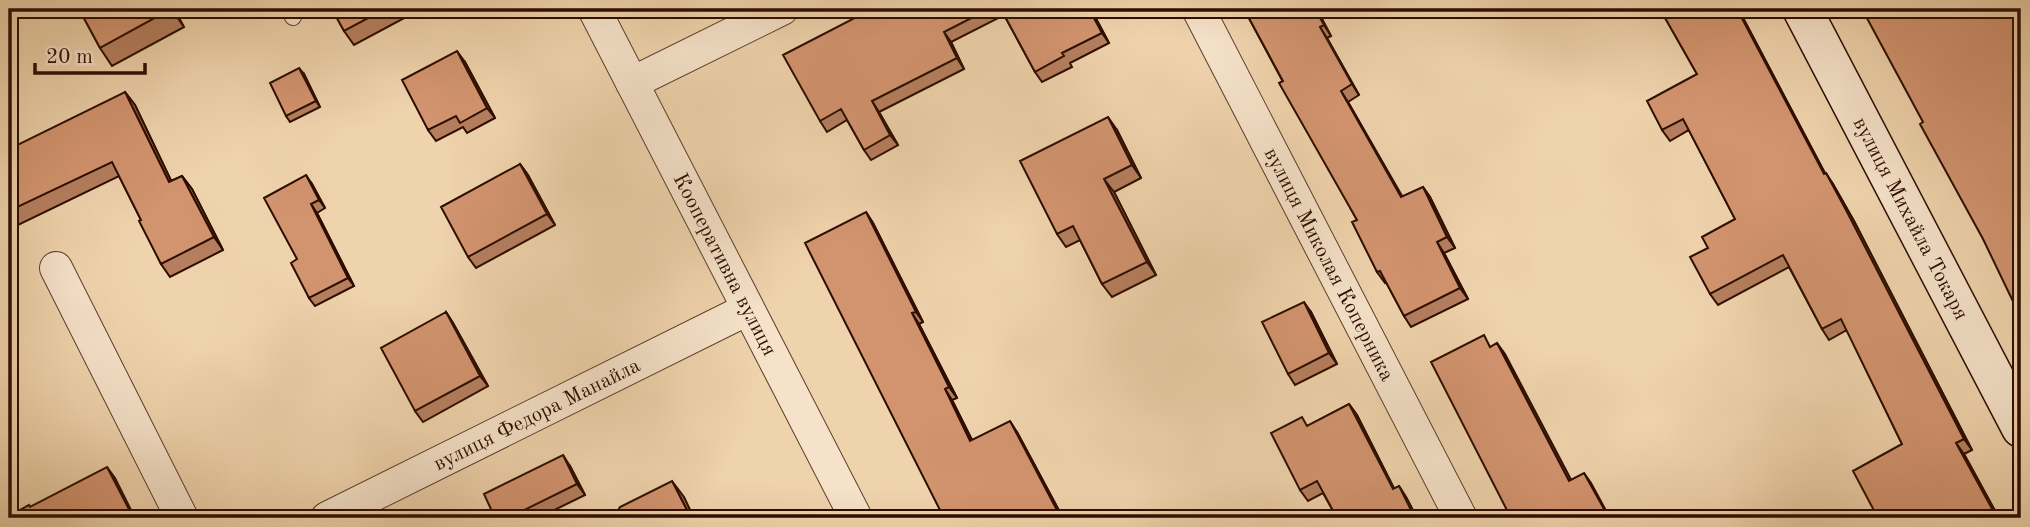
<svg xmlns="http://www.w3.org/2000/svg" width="2030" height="527" font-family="'Old Standard TT',serif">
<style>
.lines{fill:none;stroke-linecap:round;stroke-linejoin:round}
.lane-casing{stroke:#5e3e2b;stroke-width:18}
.street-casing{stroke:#5e3e2b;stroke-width:34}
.secondary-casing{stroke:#2d0d00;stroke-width:41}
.lane{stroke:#f5e2c9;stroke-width:16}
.street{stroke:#f5e2c9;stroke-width:32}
.secondary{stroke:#f5e2c9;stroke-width:38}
.wall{fill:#b57f5f;stroke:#2d0d00;stroke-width:2}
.shaded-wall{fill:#93684e;stroke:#2d0d00;stroke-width:2}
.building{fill:#d2946f;stroke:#2d0d00;stroke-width:2}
.labels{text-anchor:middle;stroke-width:7;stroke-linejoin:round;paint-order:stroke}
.street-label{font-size:21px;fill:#2d0d00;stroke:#f5e2c9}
</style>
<rect width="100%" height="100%" fill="#efd3ac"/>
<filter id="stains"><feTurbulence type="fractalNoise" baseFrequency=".00286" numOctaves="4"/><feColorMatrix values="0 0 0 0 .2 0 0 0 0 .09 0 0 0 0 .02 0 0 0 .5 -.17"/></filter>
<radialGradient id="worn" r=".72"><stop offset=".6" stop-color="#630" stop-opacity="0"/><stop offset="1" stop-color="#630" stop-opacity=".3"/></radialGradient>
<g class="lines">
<g class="lane-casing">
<path id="lane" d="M289,9l4,8"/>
</g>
<g class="street-casing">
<g id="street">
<path id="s1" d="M594,9l262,509"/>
<path id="s2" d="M1198,9l263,509"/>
<path d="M632,83l150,-74"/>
<path d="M56,268l126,250"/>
<path id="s3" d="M327,518l421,-209"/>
</g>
</g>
<g class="secondary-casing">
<g id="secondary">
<path id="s4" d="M1802,9l219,419"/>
</g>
</g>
<use href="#lane" class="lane"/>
<use href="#street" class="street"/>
<use href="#secondary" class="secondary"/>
</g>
<path class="wall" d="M79,9h95l10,18 -72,39 -12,-18z
M332,9h89l-67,36 -10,-14z
M872,9h219l18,34 -39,20 2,4 -30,15 -7,-10 -31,-57 -53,27 13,27 -85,43 19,33 -27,15 -7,-10 -17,-30 -20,12 -7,-11z
M1244,9h84l3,5 -9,5 9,17 -4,2 32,57 -11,7 54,95 21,-10 7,10 25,51 -11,5 24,46 -57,28 -7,-11 -18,-34 -1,1 -8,-11 -20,-52z
M1660,9h82l2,3 -3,2 84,159 8,11 21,37 118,229 -8,4 35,64h-121l24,-74 -55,-114 -18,10 -7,-11 -33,-62 -71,38 -8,-11 -2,-46 27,-29 -46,-89 -19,11 -8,-11 35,-56z
M465,62l30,56 -28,15 -4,-6 -27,14 -8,-11z
M304,74l16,33 -30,15 -4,-6z
M125,92l10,13 36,76 11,-5 10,13 31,61 -53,27 -9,-13 -20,-44 -22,-44 -101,49 -9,-14z
M1117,130l24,48 -27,14 42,83 -44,22 -10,-13 -22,-44 -14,7 -9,-13z
M520,164l8,11 27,50 -79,43 -8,-11z
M312,184l13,24 -8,5 37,73 -39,20 -6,-8 -12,-39z
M866,212l7,11 50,99 -4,2 38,74 -5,2 20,40 45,-8 46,86h-119z
M446,312l7,11 35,63 -65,36 -8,-11z
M1311,312l26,52 -42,21 -7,-11z
M1349,404l8,11 37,74 5,-3 7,11 11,21h-80l-14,-25 -15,8 -8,-11 8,-64z
M570,466l15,29 -47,23h-43z"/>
<path class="shaded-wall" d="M171,9h3l10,18z
M1089,9h2l18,34 -7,-10z
M1315,9l7,10 9,17 -7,-11z
M1737,9l4,5 90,171 -7,-11z
M1320,27l7,11 32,57 -7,-11z
M944,32l7,10 13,27 -7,-11z
M457,51l8,11 30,56 -8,-10z
M299,68l5,6 16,33 -4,-6z
M1341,91l7,11 61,106 -8,-11z
M125,92l10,13 43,90 -9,-13z
M872,101l7,11 19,33 -8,-10z
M1108,117l9,13 24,48 -9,-13z
M520,164l8,11 27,50 -8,-11z
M1826,173l7,11 21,37 118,229 -8,-11z
M306,175l6,9 13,24 -6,-8z
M182,176l10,13 31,61 -9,-13z
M1104,179l10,13 42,83 -9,-13z
M1423,187l7,10 25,51 -8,-11z
M311,204l6,9 37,73 -6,-8z
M866,212l7,11 50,99 -7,-10z
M1437,242l7,11 24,46 -8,-11z
M1304,302l7,10 26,52 -8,-11z
M446,312l7,11 35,63 -8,-10z
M912,313l7,11 38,74 -8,-11z
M1497,343l8,11 72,137 -8,-10z
M945,389l7,11 26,52 -8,-11z
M1349,404l8,11 43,85 -7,-11z
M1010,421l7,11 46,86 -3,-2z
M1956,443l8,11 35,64h-2z
M563,455l7,11 15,29 -8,-11z
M107,467l8,11 20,40 -2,-1z
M1584,473l7,10 19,35h-1z
M672,481l12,16 10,21h-3z
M1399,486l7,11 11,21h-2z"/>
<path class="building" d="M79,9h92l-71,39z
M332,9h53l-41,22z
M872,9h117l-45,23 13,26 -85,43 18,34 -26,15 -23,-41 -21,12 -37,-66z
M1001,9h88l13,24 -40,20 2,3 -29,16z
M1244,9h71l9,16 -4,2 32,57 -11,7 60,106 22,-10 24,50 -10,5 23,46 -56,28 -24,-45 -3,1 -25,-50 5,-2 -78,-137 4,-2z
M1660,9h77l87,165 2,-1 20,37 118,229 -8,4 41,75h-119l-25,-47 49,-27 -61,-125 -19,10 -39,-74 -73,39 -20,-37 18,-9 -6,-11 33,-18 -52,-100 -21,11 -15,-29 50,-27z
M1862,9h103l5,8 15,-8h28l8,15v294l-38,-79 -63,-115 3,-2z
M457,51l30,57 -27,15 -4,-7 -28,14 -26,-50z
M299,68l17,33 -30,15 -16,-33z
M125,92l44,90 13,-6 32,61 -53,27 -22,-43 2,-1 -29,-58 -103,49v-62z
M1108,117l24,48 -28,14 43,83 -45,22 -29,-58 -16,8 -37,-73z
M520,164l27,50 -79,43 -27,-50z
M306,175l13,25 -8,4 37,74 -39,20 -18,-35 6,-4 -33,-61z
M866,212l50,100 -4,1 37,74 -4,2 25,52 40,-20 50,95 -4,2h-112l-139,-275z
M1304,302l25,51 -41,21 -26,-52z
M446,312l34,64 -65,35 -34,-63z
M1484,335l6,12 7,-4 72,138 15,-8 25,45h-98l-80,-156z
M1349,404l44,85 6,-3 16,32h-78l-20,-37 -17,9 -29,-57 31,-16 5,9z
M563,455l14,29 -69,34h-13l-11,-24z
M107,467l26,50 -4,1h-120v-2l20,-11 1,2z
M672,481l19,37h-78l7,-11z"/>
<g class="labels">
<g class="street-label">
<text dy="7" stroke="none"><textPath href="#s4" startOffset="236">вулиця Михайла Токаря</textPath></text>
<text dy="7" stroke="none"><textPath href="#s1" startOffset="287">Кооперативна вулиця</textPath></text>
<text dy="7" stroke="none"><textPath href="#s2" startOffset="287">вулиця Миколая Коперника</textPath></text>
<text dy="7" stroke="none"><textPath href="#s3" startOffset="234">вулиця Федора Манайла</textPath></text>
</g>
</g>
<rect width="2030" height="527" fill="none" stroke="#efd3ac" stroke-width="35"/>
<rect x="10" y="10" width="2009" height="506" fill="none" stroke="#2d0d00" stroke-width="3.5"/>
<rect x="18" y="18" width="1995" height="492" fill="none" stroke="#2d0d00" stroke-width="2"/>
<path d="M35 63v10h110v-10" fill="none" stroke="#2d0d00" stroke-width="3.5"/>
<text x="46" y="63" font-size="21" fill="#2d0d00" stroke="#f5e2c9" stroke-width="5" paint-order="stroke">20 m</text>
<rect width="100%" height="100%" filter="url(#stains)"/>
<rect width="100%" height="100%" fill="url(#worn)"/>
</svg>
